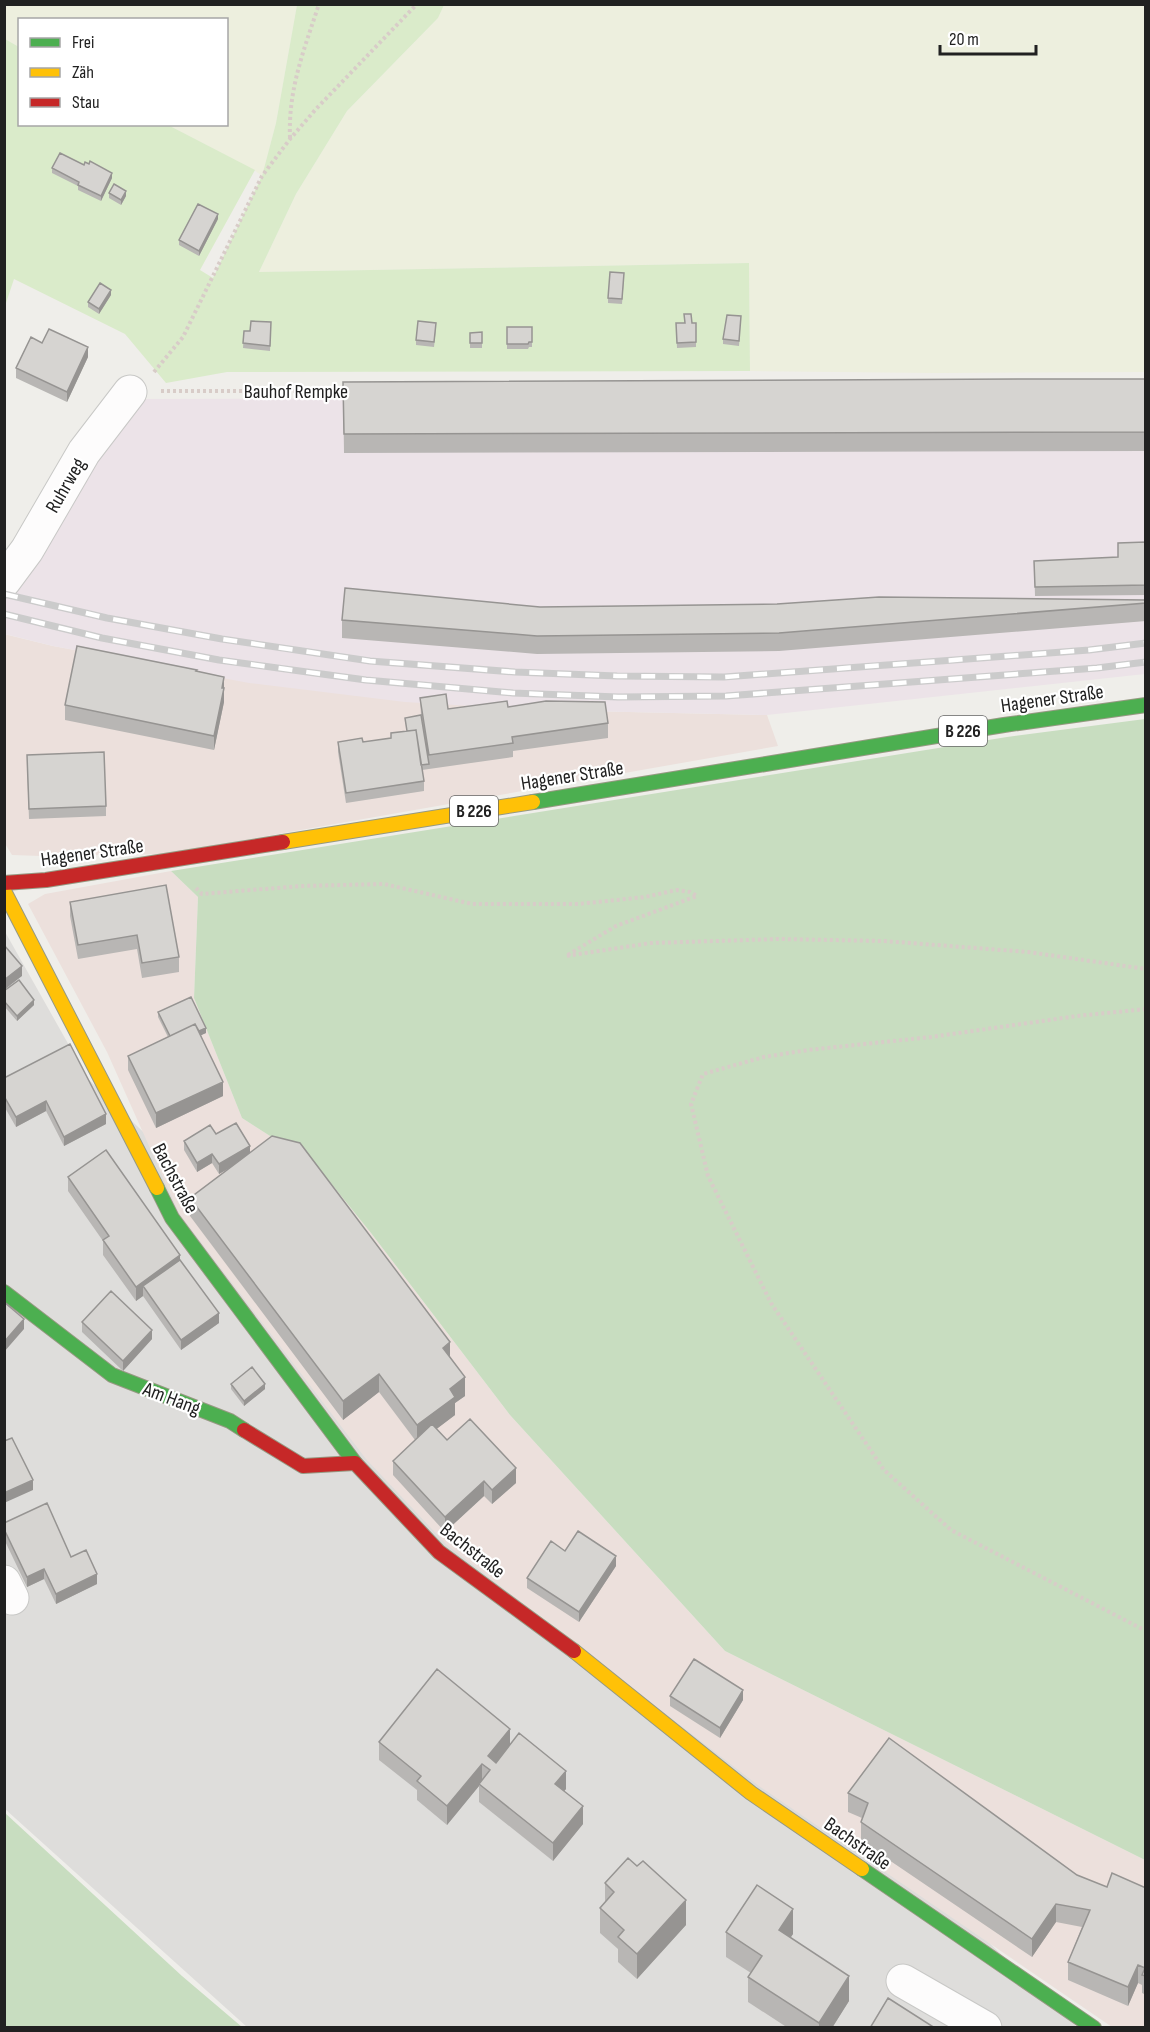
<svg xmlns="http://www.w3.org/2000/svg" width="1150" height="2032" font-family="'Sofia Sans Condensed',sans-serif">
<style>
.residential{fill:#dedddb}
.commercial{fill:#ece0dc}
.industrial{fill:#ece3e8}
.farmland{fill:#edefde}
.grass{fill:#daebca}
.forest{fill:#c8ddc0}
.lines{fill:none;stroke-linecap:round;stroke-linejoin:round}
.street-casing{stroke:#c8c8c6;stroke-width:35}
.fast-casing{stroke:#969982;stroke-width:16}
.slow-casing{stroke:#969982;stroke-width:16}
.jam-casing{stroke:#969982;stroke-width:16}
.path{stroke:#d8ccc8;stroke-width:4;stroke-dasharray:3 3;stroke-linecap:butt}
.street{stroke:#fdfcfc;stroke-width:33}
.fast{stroke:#4caf50;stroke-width:14}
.slow{stroke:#ffc107;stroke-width:14}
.jam{stroke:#c62828;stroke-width:14}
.rail-casing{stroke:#cbcbcb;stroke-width:7}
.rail{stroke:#fff;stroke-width:4.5;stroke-dasharray:14;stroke-linecap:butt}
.wall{fill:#b8b6b4}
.shaded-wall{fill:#969492}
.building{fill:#d6d4d1;stroke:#969492;stroke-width:1.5}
.labels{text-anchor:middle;stroke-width:4.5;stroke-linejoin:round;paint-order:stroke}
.shield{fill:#fff;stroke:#646464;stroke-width:1.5}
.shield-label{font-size:18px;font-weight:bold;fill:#212121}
.street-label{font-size:20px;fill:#212121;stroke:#fff}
</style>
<rect width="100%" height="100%" fill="#efeeea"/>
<path class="residential" d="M4,930l84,149 989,948h-830l-242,-218z"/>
<path class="commercial" d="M4,634l49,12 196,36 289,28 229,5 11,31 -613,108 -124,2 -29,-1 -8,-13z
M171,871l27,26 -4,101 48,120 75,48 54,67 139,182 215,236 420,209v167h-33l-353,-241 -313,-242 -80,-85 -187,-246 -72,-161 -79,-148 17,-10z"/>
<path class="industrial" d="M1145,396v278l-378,41 -229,-5 -133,-8 -156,-19 -196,-37 -48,-12v-56l129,-179z"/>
<path class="farmland" d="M4,5h293l-21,118 -14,53 -8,-6 -86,-45 58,-1v-104h-206l-1,27 -14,-8z
M444,5h701v367l-207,1 -188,-2 -1,-108 -490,9 37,-78 51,-83 91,-93z"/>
<path class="grass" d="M297,5h147l-6,13 -91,93 -51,83 -37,78 490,-9 1,108 -523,1 -61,11 -41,-49 -111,-55 -9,27v-267l14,8 1,77 148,1 87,45 -55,100 13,8 49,-102 14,-53z"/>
<path class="forest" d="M1145,719v1141l-420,-209 -215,-236 -139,-182 -54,-67 -75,-48 -48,-120 4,-101 -27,-26 836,-134z
M5,1813l177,163 60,51h-237z"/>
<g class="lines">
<g class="street-casing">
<path id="street" d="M4,581l23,-31 57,-98 46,-60
M4,1582l8,16
M903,1981l82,47"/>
</g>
<g class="fast-casing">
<path id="fast" d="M533,802l471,-77 142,-20
M157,1188l15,30 183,245
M4,1292l108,83 118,46 14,9
M862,1869l232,159"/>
</g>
<g class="slow-casing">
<path id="slow" d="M283,842l250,-40
M4,891l153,297
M574,1651l177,142 111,76"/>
</g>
<g class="jam-casing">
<path id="jam" d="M4,883l42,-3 237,-38
M244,1430l59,36 52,-3
M355,1463l84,89 135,99"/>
</g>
<path class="path" d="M290,138c-2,-49 14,-88 29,-134
M154,372l29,-35 79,-161 28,-37 26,-30 101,-105
M161,391h187
M196,888l6,6 99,-8 83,-2 88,20h106l67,-7 32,-7 13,2 7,4 -81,30 -50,30 85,-13 128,-4 105,2 144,11 118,17
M1146,1009l-69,7 -146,21 -123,13 -44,7 -61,17 -12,30 17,72 63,127 113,167 67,60 195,101"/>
<use href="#street" class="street"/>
<use href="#fast" class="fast"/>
<use href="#slow" class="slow"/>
<use href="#jam" class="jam"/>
<g class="rail-casing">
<path id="rail" d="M4,594l103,24 115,21 148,22 145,11 102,4 107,1 365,-27 57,-7
M4,614l98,24 117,22 147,20 147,13 105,4 108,-1 371,-28 49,-6"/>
</g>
<use href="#rail" class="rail"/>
</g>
<path class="wall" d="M52,168l60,10 -11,23 -23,-11v-4l-26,-13z
M109,193l17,3 -5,9 -12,-7z
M218,219l-19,37 -20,-11v-5z
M624,278l-2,26 -14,-1v-5z
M111,295l-12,19 -11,-7v-5z
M741,316l-2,30 -16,-2v-5z
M271,322l-1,29 -27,-3 1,-17h6z
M676,323h20v24l-19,1z
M507,327h25v20h-3l-1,2h-21z
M436,328l-2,19 -18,-2v-5z
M482,332v16h-12v-15z
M42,343l46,14 -21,45 -51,-24v-10z
M1146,379v72l-802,2 -1,-71z
M1146,542v53l-111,1 -1,-35 84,-4z
M1146,600v21l-367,30 -242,3 -195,-16v-18l198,-13z
M197,672l27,5v25l-10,48 -149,-30v-15z
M420,698l28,11 60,-2 100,16v15l-95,13v6l-91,13 2,11v10l-78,12 -8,-51v-10h25l28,-4v-5l16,-2 -2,-13 16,-3z
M27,765l79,41v10l-77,3z
M70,902l109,55v15l-37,6 -5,-29 -59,10 -8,-43z
M4,991l30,14 -17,16 -13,-15z
M158,1012l48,21 -5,2 22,61 -67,32 -28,-58v-14l40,-19 -10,-20z
M4,1078l102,46 -42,22 -18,-35 -30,16 -12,-21z
M216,1134l34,18 200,205 15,39 -10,7v12l-19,14 11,11 69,43 -24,21 -8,-8 -39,36 -52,-57v-14l22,-21 -36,-48 -36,28 -153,-204v-18l38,-29 -9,5 -7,-11 -15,9 -13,-22v-9z
M68,1177l112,83 39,63 -38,27 -38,-54 -7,5 -33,-46v-14l-35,-50z
M82,1322l70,17 -29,32 -41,-39z
M231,1384l34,5 -21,17 -13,-17z
M4,1523l67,34 26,27 -41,20 -12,-25 -17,8 -23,-48z
M565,1551l51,15 -37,56 -52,-34v-10z
M670,1696l73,4 -23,38 -50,-32z
M379,1742l131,2 56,45 -2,2 19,33 -30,37 -74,-59v-16l-32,39 -30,-25v-10l-38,-30z
M848,1793l229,82 30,12 39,1v107l-4,-2v-8l-4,-2 -10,23 -60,-26v-18l14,-35 -26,-5 -24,35 -171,-116v-19l1,-4 -14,-6z
M605,1883l81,42 -49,54 -19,-17v-13l-18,-16v-25l5,-5z
M726,1932l67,2 -3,4 59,63 -17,27h-44l-40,-26v-25l3,-4 -25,-16z"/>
<path class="shaded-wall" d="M112,173v5l-11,23v-5z
M126,191v5l-5,9v-5z
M218,214v5l-19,37v-5z
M111,290v5l-12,19v-5z
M88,347v10l-21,45v-10z
M224,677v25l-10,48v-14z
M22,966v10l-18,14v-10z
M34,1000v5l-17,16v-5z
M206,1028v5l-33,15v-5z
M223,1082v14l-67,32v-15z
M46,1101v10l-30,16v-10z
M106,1114v10l-42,22v-9z
M250,1146v10l-31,18v-10z
M212,1154v9l-15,9v-9z
M180,1255v14l-37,17v10l-7,5v-14z
M219,1313v10l-38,27v-10z
M24,1319v10l-20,23v-10z
M152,1330v9l-29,32v-10z
M450,1342v19l-7,-13z
M379,1374v18l-36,28v-19z
M465,1377v19l-10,7v12l-38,29v-19l33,-36z
M265,1384v5l-21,17v-5z
M516,1468v15l-24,21v-14z
M33,1480v10l-29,13v-10z
M484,1481v15l-39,36v-15z
M616,1556v10l-37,56v-10z
M44,1569v10l-17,8v-10z
M97,1574v10l-41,20v-10z
M743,1690v10l-23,38v-10z
M510,1729v18l-20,26 -2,-17z
M482,1764v18l-3,2v2l-32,39v-19z
M566,1771v18l-11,13v-18z
M583,1806v18l-30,37v-18z
M686,1900v25l-49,54v-25z
M1056,1904v18l-24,35v-18z
M793,1909v25l-14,21v-25z
M1138,1965v18l-10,23v-19z
M849,1976v25l-17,27h-13v-5z"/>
<path class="building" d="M60,153l24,12 1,-3 4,2 1,-3 22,12 -11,23 -23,-11 1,-3 -27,-14z
M114,184l12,7 -5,9 -12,-7z
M198,204l20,10 -19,37 -20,-11z
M610,272l14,1 -2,26 -14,-1z
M100,283l11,7 -12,19 -11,-7z
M684,314h7l1,9h4v19l-19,1 -1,-20h9z
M727,315l14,1 -2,25 -16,-2z
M251,321l20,1 -1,24 -27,-3 1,-12h6z
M418,321l18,2 -2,19 -18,-2z
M507,327h25v15h-3l-1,2h-21z
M49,329l39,18 -21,45 -51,-24 15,-31 11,6z
M482,332v11h-12v-10z
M1027,379h119v53l-802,2 -1,-52z
M1146,542v43l-111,2 -1,-26 84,-4v-14z
M345,588l195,19 237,-3 102,-7 267,3v3l-367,30 -242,3 -195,-16z
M77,646l120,24 -1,1 28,6 -2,11h2l-10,48 -149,-31z
M446,694l2,15 59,-8 1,6 38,-6 59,1 3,21 -96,14 1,6 -84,12 -9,-57z
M421,715l8,49 -8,1 -5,-35 -9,1 -2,-13z
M416,730l8,51 -78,12 -8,-51 24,-4 1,4 28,-4v-5z
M104,752l2,54 -77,3 -2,-54z
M166,885l13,72 -37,6 -5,-28 -59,10 -8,-43z
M4,945l18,21 -18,14z
M19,980l15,20 -17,16 -13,-15v-10z
M191,997l15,31 -7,3 -4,-7 -25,12 -12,-24z
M195,1024l28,58 -67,31 -28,-57z
M70,1044l36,70 -42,23 -18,-36 -30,16 -12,-21v-18z
M236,1123l14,23 -31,18 -7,-10 -15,9 -13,-22 26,-16 6,9z
M272,1136l28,7 150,199 -7,6 22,29 -15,12 5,8 -38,28 -38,-51 -36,27 -153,-203z
M106,1150l74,105 -44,32 -33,-47 6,-4 -41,-59z
M180,1260l39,53 -38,27 -38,-54z
M111,1291l41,39 -29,31 -41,-39z
M4,1302l20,17 -20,23z
M252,1367l13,17 -21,17 -13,-17z
M470,1419l46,49 -24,22 -8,-9 -39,36 -52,-56 39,-37 15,16z
M12,1438l21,42 -29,13v-52z
M47,1503l24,54 15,-7 11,24 -41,20 -12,-25 -17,8 -23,-48v-6z
M578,1531l38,25 -37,56 -52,-34 24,-37 14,10z
M694,1659l49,31 -23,38 -50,-32z
M437,1669l73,60 -22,27 8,7 23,-30 47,38 -11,13 28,22 -30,37 -74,-59 11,-14 -8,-6 -35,42 -30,-25 4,-5 -42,-34z
M889,1738l188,137 30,12 5,-14 34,15v88l-4,-1 3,-7 -7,-3 -10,22 -60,-25 22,-52 -34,-6 -24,35 -171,-117 7,-19 -20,-10z
M628,1858l9,8 6,-5 43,39 -49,54 -19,-17 6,-7 -24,-22 14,-16 -9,-9z
M757,1885l36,24 -14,21 70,46 -30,47 -71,-46 14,-21 -36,-24z
M888,1998l47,30h-65z"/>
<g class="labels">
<g class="shield">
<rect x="939" y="716" width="48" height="30" rx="4.5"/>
<rect x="450" y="796" width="48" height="30" rx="4.5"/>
</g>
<g class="shield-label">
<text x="963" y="737">B 226</text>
<text x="474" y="817">B 226</text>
</g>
<g class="street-label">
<text x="296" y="398">Bauhof Rempke</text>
<text transform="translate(65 485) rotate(-60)" y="7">Ruhrweg</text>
<text transform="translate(1052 698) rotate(-8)" y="7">Hagener Straße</text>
<text transform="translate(572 775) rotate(-9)" y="7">Hagener Straße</text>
<text transform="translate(92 852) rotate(-8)" y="7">Hagener Straße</text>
<text transform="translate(176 1178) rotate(62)" y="7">Bachstraße</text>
<text transform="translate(172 1398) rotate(21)" y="7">Am Hang</text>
<text transform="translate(473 1550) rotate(38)" y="7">Bachstraße</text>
<text transform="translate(858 1843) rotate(35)" y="7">Bachstraße</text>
</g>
</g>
<rect width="1150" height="2032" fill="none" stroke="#212121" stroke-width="12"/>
<rect x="18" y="18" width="210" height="108" fill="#ffffff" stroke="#a6a6a6" stroke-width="1.5"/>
<rect x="30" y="38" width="30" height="9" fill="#4caf50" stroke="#a6a6a6" stroke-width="1.5"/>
<text x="72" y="48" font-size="18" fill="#212121">Frei</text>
<rect x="30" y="68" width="30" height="9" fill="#ffc107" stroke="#a6a6a6" stroke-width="1.5"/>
<text x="72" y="78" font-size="18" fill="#212121">Zäh</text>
<rect x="30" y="98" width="30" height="9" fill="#c62828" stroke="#a6a6a6" stroke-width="1.5"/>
<text x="72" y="108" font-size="18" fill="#212121">Stau</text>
<path d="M940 45v9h96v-9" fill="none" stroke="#212121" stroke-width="3"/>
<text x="949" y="45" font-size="18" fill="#212121" stroke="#ffffff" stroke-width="4.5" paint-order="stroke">20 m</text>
</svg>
